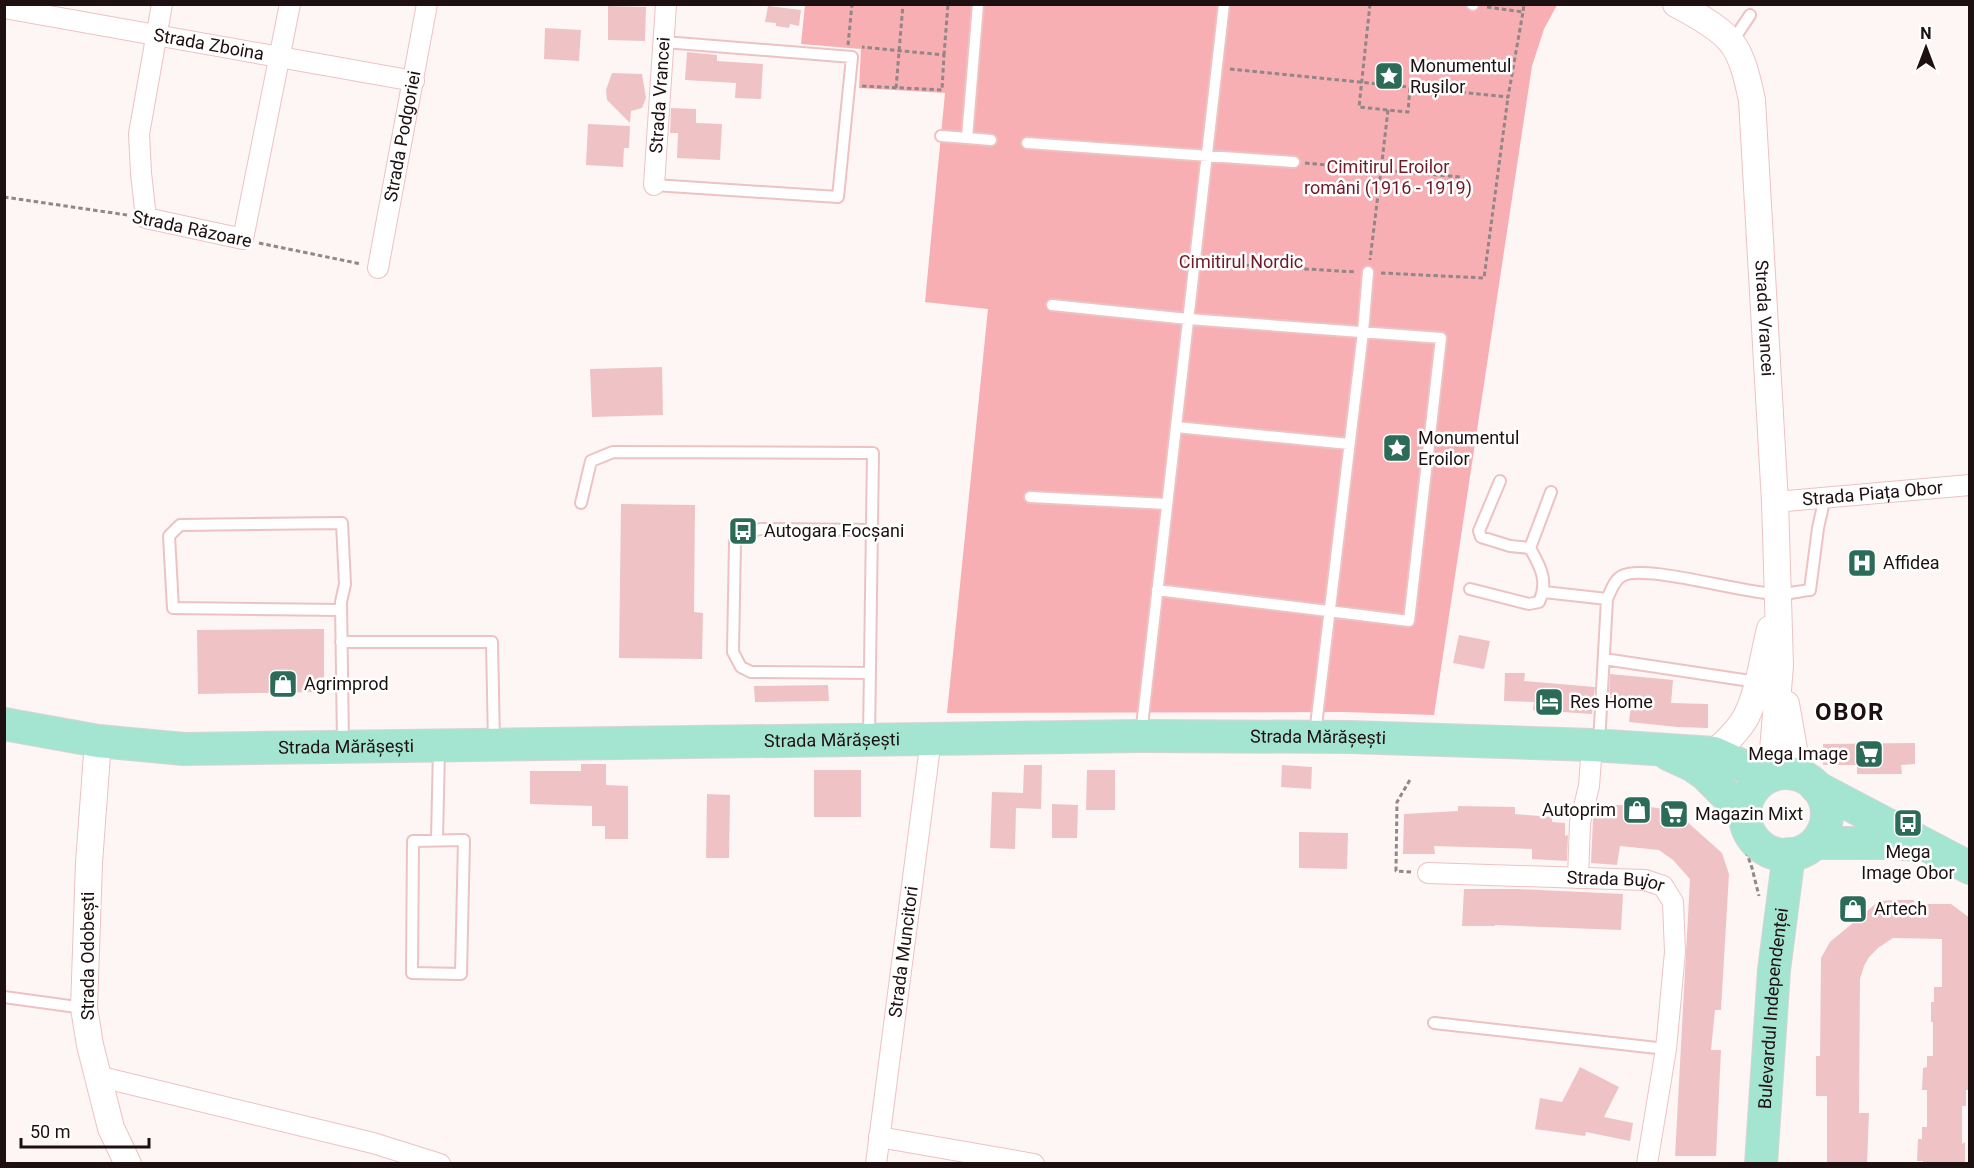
<svg xmlns="http://www.w3.org/2000/svg" width="1974" height="1168" font-family="Roboto,sans-serif">
<style>
.green{fill:#f8afb3}
.building{fill:#efc3c5}
.lines{fill:none;stroke-linecap:round;stroke-linejoin:round}
.service-casing{stroke:#edc2c3;stroke-width:14}
.minor-casing{stroke:#edc2c3;stroke-width:22}
.tertiary-casing{stroke:#edc2c3;stroke-width:28}
.primary-casing{stroke:#d6d4d4;stroke-width:34}
.path{stroke:#928687;stroke-width:3;stroke-dasharray:4.5 3;stroke-linecap:butt}
.service{stroke:#fff;stroke-width:10}
.minor{stroke:#fff;stroke-width:20}
.tertiary{stroke:#fff;stroke-width:26}
.primary{stroke:#a4e5d1;stroke-width:32}
.labels{text-anchor:middle;stroke-width:5;stroke-linejoin:round;paint-order:stroke}
.street-label{font-size:18px;fill:#1e1011;stroke:#fff}
.poi-label{font-size:18px;fill:#1e1011;stroke:#fff;text-anchor:start}
.park-label{font-size:18px;fill:#6f1928;stroke:#fff}
.district-label{font-size:24px;font-weight:bold;letter-spacing:1.5px;fill:#1e1011;stroke:#fff}
</style>
<rect width="100%" height="100%" fill="#fef5f5"/>
<path class="green" d="M805,5h752l-13,24 -12,37 -98,649 -89,-3 -398,1 41,-404 -63,-7 20,-209 -86,-5 2,-39 -60,-5z"/>
<path class="building" d="M608,6l38,1 -1,34 -37,-1z
M768,6l33,4 -2,16 -9,-2 -1,4 -13,-2v-3l-11,-1z
M545,28l36,2 -2,31 -35,-2z
M687,52l30,3v6l46,3 -2,35 -26,-1 1,-15 -51,-3z
M612,73l30,1 4,24 -4,10 -11,3 -1,12 -23,-23 -1,-10z
M671,108l25,1v14l26,1 -2,36 -43,-2 1,-25h-8z
M588,124l42,2 -1,22h-5l-1,19 -37,-2z
M662,367l1,48 -71,2 -2,-48z
M621,504l74,1 -1,107 9,1 -1,46 -83,-1z
M324,629v63l-126,2 -1,-64z
M1459,635l31,6 -6,28 -31,-6z
M1505,673h20l-1,8 71,6 -3,27 -59,-4 1,-8 -30,-1z
M1610,674l63,6 -2,23 37,1v24l-31,-1 -48,-5 2,-18 -22,-2z
M828,685l1,16 -74,1 -1,-16z
M1915,743v21l-14,1 1,9h-45v-9h-34v-21z
M581,764h25v21l22,1v53h-23v-13h-13v-20l-62,-2v-33h51z
M1024,765h18l-1,44 -25,-1 -1,41 -25,-1 2,-56 31,1z
M1282,765l30,2 -1,22 -30,-2z
M814,770h47v47h-47z
M1087,770h28v40h-29z
M707,794l23,1 -1,63h-23z
M1052,804l26,1 -1,33h-25z
M1616,805l29,1 30,5 47,42 7,21 -8,136h-6l-4,40h10l-5,106h-41l15,-277 -17,-19 -14,-10 -39,-4 -3,19 -26,-2 2,-44z
M1458,806l57,1v7l37,3v5l13,1v13l3,-1 -1,26 -35,-2v-10l-98,-3 1,8h-32l1,-40 54,-3z
M1299,832l49,1 -1,36 -48,-1z
M1464,889h53l106,5 -2,36 -126,-5v1h-33z
M1896,900h18v4h37l19,14 -1,172h-3v16h-4v38l3,-2v20h-4v2h-38v-3h-6l1,-22h4v-12h5v-37h-5l1,-22 4,-1v-11h6v-34h-2v-20h3v-15h8v-48l-49,-1 -15,10 -9,9 -5,9 -4,13 -1,134h10l-2,51h-40v-68h-11v-40h4l1,-98 9,-16 49,-41z
M1580,1067l39,20 -15,30 29,6 -3,18 -44,-9 -1,4 -50,-7 5,-31 22,4z"/>
<g class="lines">
<g class="service-casing">
<path id="service" d="M978,4l-11,134 24,2
M1472,4l1,1
M1732,42l18,-27
M941,136l26,2
M1027,143l267,19
M654,185l184,12 14,-140 -188,-15
M1052,305l136,14 253,19 -32,283 -252,-31
M1176,427l173,17
M1030,497l137,7
M581,503l10,-42 22,-9 260,1 -4,285
M1530,548l21,-56
M1470,589l59,15 10,-2c10,-21 1,-36 -9,-54l-20,-2 -29,-9 -2,-6 21,-50
M1544,592l63,7
M341,610l-168,-2 -4,-72 11,-11 162,-2 3,61 -4,18 2,142
M341,642h151l2,101
M1604,659l153,23
M870,673l-119,-1 -10,-5 -8,-15 2,-110 11,-10 15,-3 111,1
M1315,734l48,-402 5,-60
M1141,735l83,-731
M1599,744l8,-145c4,-8 7,-19 15,-23 21,-13 123,18 156,18 11,0 22,-3 32,-4l8,-62 7,-31
M437,840l2,-92
M464,840l-3,134 -49,-1 1,-132z
M4,997l80,11
M1434,1023l232,26"/>
</g>
<g class="minor-casing">
<g id="minor">
<path d="M162,4l-23,130 2,39 5,45 97,21 47,-235"/>
<path id="s1" d="M4,8l410,73"/>
<path id="s2" d="M654,185l12,-181"/>
<path id="s3" d="M378,268l49,-264"/>
<path id="s4" d="M1775,502l195,-17"/>
<path id="s5" d="M1428,873l217,7 18,6 10,16 2,50 -9,97 -19,115"/>
<path d="M1578,878l2,-55 9,-37 3,-41"/>
<path d="M97,1076l276,67 67,21"/>
<path d="M879,1137l155,27"/>
<path id="s6" d="M876,1164l55,-425"/>
</g>
</g>
<g class="tertiary-casing">
<g id="tertiary">
<path id="s7" d="M1676,4c17,9 43,23 55,38 12,14 17,40 21,58l23,402 5,163 -9,110"/>
<path d="M1786,704l8,45 8,28"/>
<path d="M98,741l-9,122 -5,145 6,37 21,83 17,36"/>
<path d="M1714,753c12,-11 24,-22 32,-36 13,-26 17,-60 24,-88"/>
</g>
</g>
<g class="primary-casing">
<g id="primary">
<path id="s8" d="M4,724l94,17 86,8 957,-13 209,1 242,8 122,8 54,24"/>
<path d="M1668,754l24,11 13,9 40,40"/>
<circle cx="1786" cy="814" r="41"/>
<path d="M1816,787l154,81"/>
<path d="M1817,843h74l27,2"/>
<path id="s9" d="M1761,1164l13,-194 15,-116"/>
</g>
</g>
<path class="path" d="M1370,4l-11,103 49,5 2,-25
M1487,7l36,5 1,-8
M848,45l4,-41
M944,55l4,-51
M1230,69l278,28 15,-85
M862,86l80,4 2,-35 -82,-8
M896,88l7,-84
M1388,110l-7,60 80,7
M1305,163l76,7 -11,90
M4,197l123,18
M259,243l102,21
M1207,263l149,9
M1381,273l103,5 24,-181
M1741,837l11,31 7,28
M1411,872l-15,-1 1,-69 14,-24"/>
<use href="#service" class="service"/>
<use href="#minor" class="minor"/>
<use href="#tertiary" class="tertiary"/>
<use href="#primary" class="primary"/>
</g>
<defs>
<g id="sight-square" transform="scale(1.5)"><rect x="-9" y="-9" width="18" height="18" rx="4" fill="#2c6b58" stroke="#fff"/><path d="M0-6L1.8-2.2L6-1.7L2.9 1.2L3.7 5.4L0 3.3L-3.7 5.4L-2.9 1.2L-6-1.7L-1.8-2.2Z" fill="#fff"/></g>
<g id="bus-square" transform="scale(1.5)"><rect x="-9" y="-9" width="18" height="18" rx="4" fill="#2c6b58" stroke="#fff"/><path d="M-5-6H5V4H4V6H2V4H-2V6H-4V4H-5ZM-3.5-4V0h7V-4ZM-3.5 1.2v1.5H-2V1.2ZM2 1.2v1.5H3.5V1.2Z" fill="#fff"/></g>
<g id="hospital-square" transform="scale(1.5)"><rect x="-9" y="-9" width="18" height="18" rx="4" fill="#2c6b58" stroke="#fff"/><path d="M-5-5h3v3.5h4V-5h3V5h-3V1.5h-4V5h-3Z" fill="#fff"/></g>
<g id="shop-square" transform="scale(1.5)"><rect x="-9" y="-9" width="18" height="18" rx="4" fill="#2c6b58" stroke="#fff"/><path d="M-5-2.5h2.3a2.7 3.5 0 0 1 5.4 0H5L5.5 6h-11ZM-1.5-2.5h3a1.5 2.3 0 0 0-3 0Z" fill="#fff"/></g>
<g id="hotel-square" transform="scale(1.5)"><rect x="-9" y="-9" width="18" height="18" rx="4" fill="#2c6b58" stroke="#fff"/><path d="M-6-4.5h1.5V1H6V5H4.5V3h-9V5H-6ZM-4 0a1.8 1.8 0 1 1 3.6 0ZM.5 0V-2.5h3Q6-2.5 6 0Z" fill="#fff"/></g>
<g id="supermarket-square" transform="scale(1.5)"><rect x="-9" y="-9" width="18" height="18" rx="4" fill="#2c6b58" stroke="#fff"/><path d="M-6-5.5h2.5l.6 2H6L4.5 2H-2.5L-4.4-4H-6ZM-1.5 3.2a1.3 1.3 0 1 0 .1 0ZM3 3.2a1.3 1.3 0 1 0 .1 0Z" fill="#fff"/></g>
</defs>
<g fill-rule="evenodd">
<use href="#sight-square" x="1389" y="76"/>
<use href="#sight-square" x="1397" y="448"/>
<use href="#bus-square" x="743" y="531"/>
<use href="#hospital-square" x="1862" y="563"/>
<use href="#shop-square" x="283" y="684"/>
<use href="#hotel-square" x="1549" y="702"/>
<use href="#supermarket-square" x="1869" y="754"/>
<use href="#shop-square" x="1637" y="810"/>
<use href="#supermarket-square" x="1674" y="814"/>
<use href="#bus-square" x="1908" y="823"/>
<use href="#shop-square" x="1853" y="909"/>
</g>
<g class="labels">
<g class="street-label">
<text dy="6" stroke="none"><textPath href="#s1" startOffset="208">Strada Zboina</textPath></text>
<text dy="6" stroke="none"><textPath href="#s2" startOffset="90">Strada Vrancei</textPath></text>
<text dy="6" stroke="none"><textPath href="#s3" startOffset="134">Strada Podgoriei</textPath></text>
<text transform="translate(192 229) rotate(12)" y="6">Strada Răzoare</text>
<text dy="6" stroke="none"><textPath href="#s7" startOffset="348">Strada Vrancei</textPath></text>
<text dy="6" stroke="none"><textPath href="#s4" startOffset="98">Strada Piața Obor</textPath></text>
<text dy="6" stroke="none"><textPath href="#s8" startOffset="1316">Strada Mărășești</textPath></text>
<text dy="6" stroke="none"><textPath href="#s8" startOffset="830">Strada Mărășești</textPath></text>
<text dy="6" stroke="none"><textPath href="#s8" startOffset="344">Strada Mărășești</textPath></text>
<text dy="6" stroke="none"><textPath href="#s5" startOffset="188">Strada Bujor</textPath></text>
<text dy="6" stroke="none"><textPath href="#s6" startOffset="214">Strada Muncitori</textPath></text>
<text transform="translate(88 956) rotate(-90)" y="6">Strada Odobești</text>
<text dy="6" stroke="none"><textPath href="#s9" startOffset="156">Bulevardul Independenței</textPath></text>
</g>
<g class="poi-label">
<text x="1410" y="72">Monumentul<tspan x="1410" dy="21">Rușilor</tspan></text>
<text x="1418" y="444">Monumentul<tspan x="1418" dy="21">Eroilor</tspan></text>
<text x="764" y="537">Autogara Focșani</text>
<text x="1883" y="569">Affidea</text>
<text x="304" y="690">Agrimprod</text>
<text x="1570" y="708">Res Home</text>
<text x="1848" y="760" text-anchor="end">Mega Image</text>
<text x="1616" y="816" text-anchor="end">Autoprim</text>
<text x="1695" y="820">Magazin Mixt</text>
<text x="1908" y="858" text-anchor="middle">Mega<tspan x="1908" dy="21">Image Obor</tspan></text>
<text x="1874" y="915">Artech</text>
</g>
<g class="park-label">
<text x="1388" y="173">Cimitirul Eroilor<tspan x="1388" dy="21">români (1916 - 1919)</tspan></text>
<text x="1241" y="268">Cimitirul Nordic</text>
</g>
<g class="district-label">
<text x="1850" y="720">OBOR</text>
</g>
</g>
<rect width="1974" height="1168" fill="none" stroke="#1e1011" stroke-width="12"/>
<g transform="translate(1926 48)" stroke="#ffffff" stroke-width="4.5" paint-order="stroke">
<path d="M0-4.5L10 22L0 15L-10 22Z" fill="#1e1011"/>
<text y="-9" font-size="16" font-weight="bold" text-anchor="middle" fill="#1e1011">N</text>
</g>
<path d="M21 1138v9h128v-9" fill="none" stroke="#1e1011" stroke-width="3"/>
<text x="30" y="1138" font-size="18" fill="#1e1011" stroke="#ffffff" stroke-width="4.5" paint-order="stroke">50 m</text>
</svg>
